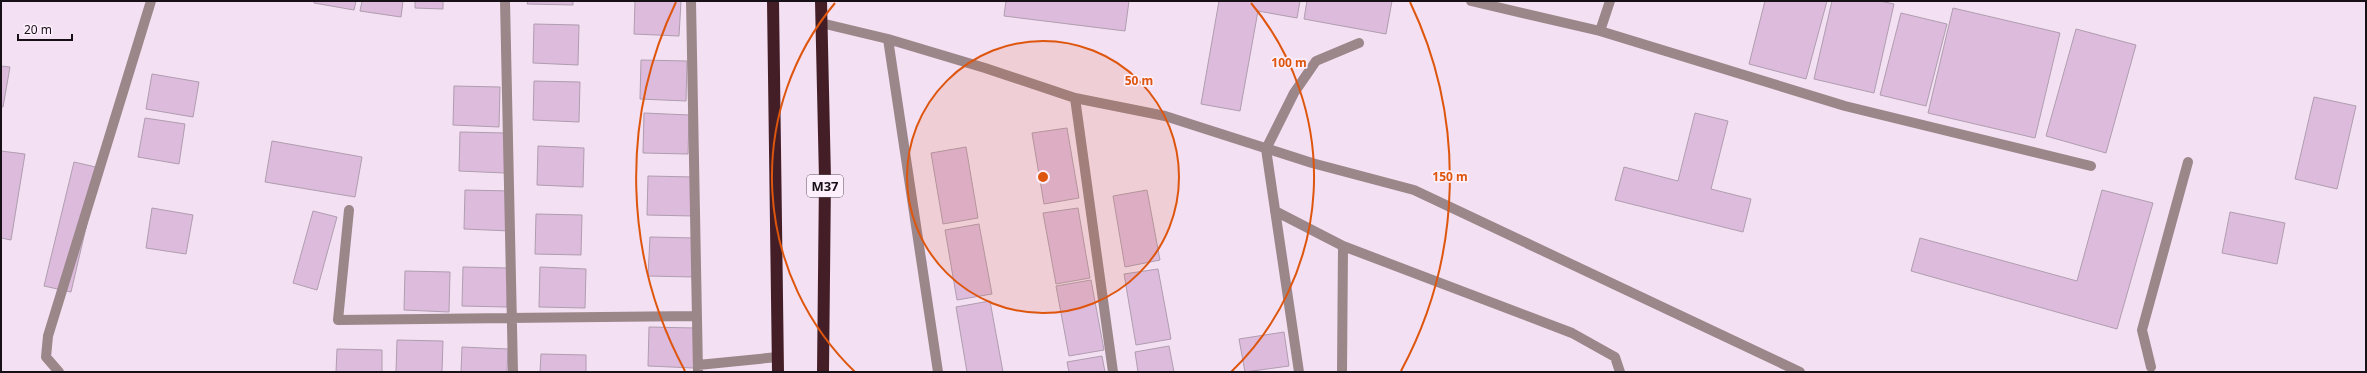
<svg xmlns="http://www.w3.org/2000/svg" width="2367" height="373" font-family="'Noto Sans',sans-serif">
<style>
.building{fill:#ddbbdc;stroke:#af9eaf}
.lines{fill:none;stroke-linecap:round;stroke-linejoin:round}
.minor{stroke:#9b868a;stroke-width:10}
.highway{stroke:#441e27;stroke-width:12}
.ring{fill:none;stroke:#de550d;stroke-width:2}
.labels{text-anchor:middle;stroke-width:3.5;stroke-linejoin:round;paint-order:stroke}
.shield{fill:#feeffd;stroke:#5c545c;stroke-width:1}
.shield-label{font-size:13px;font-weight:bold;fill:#171117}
.centre{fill:#de550d;stroke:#feeffd;stroke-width:2}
.ring-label{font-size:12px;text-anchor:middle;font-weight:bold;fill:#de550d;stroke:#feeffd;stroke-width:3.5;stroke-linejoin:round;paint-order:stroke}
</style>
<rect width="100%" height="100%" fill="#f3e0f2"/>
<path class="building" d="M314,1h42l-2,9 -40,-7z
M362,1h41l-2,16 -41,-6z
M415,1h28v8l-28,-1z
M528,1h45v4l-46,-1z
M635,1h46l-2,35 -45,-2z
M1006,1h123l-4,30 -121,-15z
M1219,1h81l-3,17 -39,-7 -18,100 -39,-7z
M1307,1h85l-6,33 -82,-15z
M1765,1h62l-21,78 -57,-15z
M1832,1h48l14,3 -20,89 -60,-14z
M1953,8l107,25 -25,105 -107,-25z
M1901,13l46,11 -21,82 -46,-11z
M534,24l45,1 -1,40 -45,-2z
M2076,29l60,16 -30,108 -60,-17z
M641,60l46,1 -1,40 -46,-2z
M1,66l9,1 -7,40h-2z
M152,74l47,8 -6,35 -47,-8z
M534,81l46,1 -1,40 -46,-2z
M454,86l46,1 -1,40 -46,-2z
M2314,97l42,9 -19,83 -42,-10z
M644,113l45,2 -1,39 -45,-1z
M1695,113l33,8 -17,68 40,10 -8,33 -128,-32 9,-33 54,14z
M145,118l40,6 -6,40 -41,-7z
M1067,128l12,70 -35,6 -12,-71z
M460,132l46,1 -1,40 -46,-2z
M272,141l90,16 -7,40 -90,-15z
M538,146l46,2 -1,39 -46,-2z
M966,147l12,71 -35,6 -12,-71z
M1,151l24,3 -14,86 -10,-2z
M74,162l26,6 -29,124 -27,-6z
M648,176l46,1 -1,39 -46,-1z
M465,190l46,1 -1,40 -46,-2z
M1147,190l13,70 -35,7 -12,-71z
M2102,190l51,13 -36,126 -206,-58 9,-33 157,43z
M152,208l41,7 -7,39 -40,-6z
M1078,208l12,70 -34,6 -13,-71z
M313,211l24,6 -20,73 -24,-7z
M2230,212l55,11 -8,41 -55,-11z
M536,214l46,1 -1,40 -46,-1z
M979,224l13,70 -35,6 -12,-70z
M650,237l45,1 -1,39 -46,-1z
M463,267l45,1 -1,39 -45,-1z
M540,267l46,2 -1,39 -46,-1z
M1158,269l13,70 -35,6 -12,-71z
M405,271l45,1 -1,40 -45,-2z
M1091,280l13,70 -35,6 -13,-70z
M990,301l13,71h-36l-11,-65z
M649,327l46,1 -1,40 -46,-2z
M1284,332l5,34 -44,6 -6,-33z
M397,340l46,1 -1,31h-46z
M1169,346l5,26h-36l-3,-20z
M462,347l46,2 -1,23h-46z
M337,349l45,1v22h-46z
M541,354l45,1v17h-46z
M1102,356l3,16h-36l-2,-10z"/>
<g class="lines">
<path class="minor" d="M505,1l8,371
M691,1l7,371
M1471,1l129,30 245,75 246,60
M821,23l67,16 97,29 90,30 90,18 147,47 102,27 386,182
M1600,31l10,-30
M888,39l50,333
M1075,98l38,274
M349,210l-11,110 359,-4
M1275,211l68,35 229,87 43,24 5,15
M698,365l80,-8
M2151,367l-9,-37 46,-168
M59,372l-13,-15 2,-21 103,-335
M1299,372l-33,-223 28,-56 22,-32 43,-18
M1342,372l1,-126"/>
<path class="highway" d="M773,1l5,371
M821,1l4,178 -2,193"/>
</g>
<circle cx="1043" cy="177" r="136" fill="#de550d" fill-opacity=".12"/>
<g class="ring">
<circle cx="1043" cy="177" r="136"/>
<path d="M855 372A271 271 0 0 1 835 3M1251 3A271 271 0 0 1 1231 372"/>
<path d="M685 371A407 407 0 0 1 676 2M1410 2A407 407 0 0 1 1401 371"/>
</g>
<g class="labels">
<rect class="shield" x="807" y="175" width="36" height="22" rx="3"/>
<g class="shield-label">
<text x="825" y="191">M37</text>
</g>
</g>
<circle cx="1043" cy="177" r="6" class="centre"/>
<g class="ring-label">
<text x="1289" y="67">100 m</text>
<text x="1139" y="85">50 m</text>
<text x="1450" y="181">150 m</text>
</g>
<rect width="2367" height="373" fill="none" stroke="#171117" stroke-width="4"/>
<path d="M18 34v6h54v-6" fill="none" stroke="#171117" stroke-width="2"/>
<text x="24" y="34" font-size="12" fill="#171117" stroke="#feeffd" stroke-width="3" paint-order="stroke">20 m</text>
</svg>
